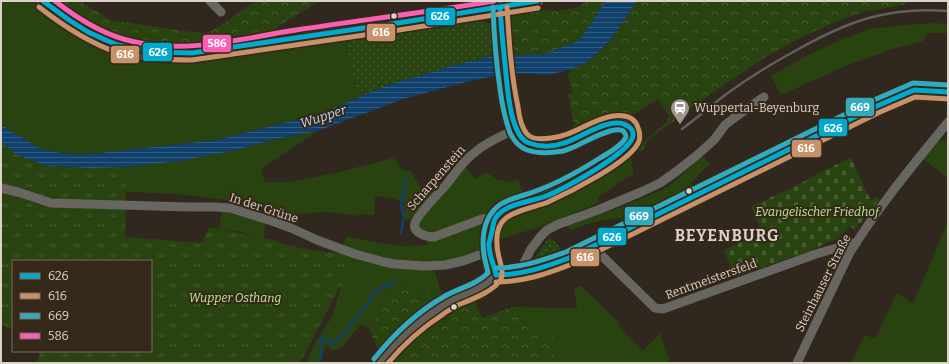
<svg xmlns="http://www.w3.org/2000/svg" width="949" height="364" font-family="Bitter,serif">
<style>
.grass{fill:#284310}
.forest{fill:url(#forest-crowns)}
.cemetery{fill:url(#cemetery-stones)}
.park{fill:url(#park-tufts)}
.garden{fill:url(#garden-dots)}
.water{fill:url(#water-rules)}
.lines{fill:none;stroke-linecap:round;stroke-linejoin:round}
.stream{stroke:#10416c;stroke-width:2.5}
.minor{stroke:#676661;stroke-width:9}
.tertiary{stroke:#676661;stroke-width:11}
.secondary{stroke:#625e58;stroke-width:12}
.rail{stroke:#635f5a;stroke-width:2.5}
.bus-1-casing{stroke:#362819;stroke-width:8}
.bus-2-casing{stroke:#362819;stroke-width:8}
.bus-3-casing{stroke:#362819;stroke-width:8}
.bus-4-casing{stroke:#362819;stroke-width:8}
.bus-1{stroke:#00a9ce;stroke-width:5}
.bus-2{stroke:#c7916a;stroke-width:5}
.bus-3{stroke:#33abbe;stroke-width:5}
.bus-4{stroke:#f860b3;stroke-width:5}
.bus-dot{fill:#dbd2c8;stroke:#362819;stroke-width:1.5}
.labels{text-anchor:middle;stroke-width:4;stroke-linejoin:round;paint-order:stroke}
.poi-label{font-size:12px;fill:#dbd2c8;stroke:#362819;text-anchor:start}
.street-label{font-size:12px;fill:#dbd2c8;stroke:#362819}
.park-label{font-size:12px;font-style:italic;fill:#b5ec94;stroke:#362819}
.water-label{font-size:13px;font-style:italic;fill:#bedaf8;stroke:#362819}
.district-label{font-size:16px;font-weight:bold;letter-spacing:1px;fill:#dbd2c8;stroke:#362819}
.line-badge{stroke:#362819;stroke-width:1.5}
.badge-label{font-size:11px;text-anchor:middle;font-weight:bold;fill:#fff}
</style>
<defs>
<pattern id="forest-crowns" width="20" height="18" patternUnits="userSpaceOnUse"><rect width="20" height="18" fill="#284310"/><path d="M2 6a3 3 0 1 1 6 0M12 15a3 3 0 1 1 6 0" fill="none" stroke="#475d31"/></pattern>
<pattern id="cemetery-stones" width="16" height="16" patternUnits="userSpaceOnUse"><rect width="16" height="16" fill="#284310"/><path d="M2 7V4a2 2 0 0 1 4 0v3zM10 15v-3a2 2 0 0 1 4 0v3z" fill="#475d31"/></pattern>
<pattern id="park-tufts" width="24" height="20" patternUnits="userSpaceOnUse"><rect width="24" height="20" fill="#284310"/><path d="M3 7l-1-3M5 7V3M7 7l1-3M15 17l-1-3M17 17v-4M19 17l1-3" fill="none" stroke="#475d31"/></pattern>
<pattern id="garden-dots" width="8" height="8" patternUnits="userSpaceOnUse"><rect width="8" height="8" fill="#284310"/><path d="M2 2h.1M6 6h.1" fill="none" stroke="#475d31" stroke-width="1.8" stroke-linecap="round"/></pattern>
<pattern id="water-rules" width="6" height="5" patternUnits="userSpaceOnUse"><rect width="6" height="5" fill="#10416c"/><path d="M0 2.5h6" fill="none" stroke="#325c80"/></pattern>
</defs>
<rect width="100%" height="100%" fill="#30281f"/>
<path class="grass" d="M1,1h33l30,23 33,17 99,16 127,-16 28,-2 -5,8 13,50 -40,17 -102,26 -136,15 -18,-2 -22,-4 -37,-22 -3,-3z
M937,23l11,2v8h-20l-5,8 -30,8 -45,16 -67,30 -10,-19 35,-20 34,-16 30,-11 34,-4z
M318,131l-57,38 4,13h25l45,-9 58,-15 13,14 4,-2 13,22h13l25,-31 14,18 12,-7 10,8h7c4,5 10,1 14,-1l6,18 25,5 56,-31 25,-18 4,20 -36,24 1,5 -50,22 -51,16 -17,10 -23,9 -26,4 8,26 -25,7 -9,-12 -18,2 1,14 -20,28 -9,-3 -18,22 -9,4 -7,-7 -6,19h-14l8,-18 19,-30 7,-26 1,-37 5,-16 33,7 23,3 25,-1 -1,-11 -9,-8 19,-33 -28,28 -5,-1 2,-3 -2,-15c-9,-4 -18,-5 -28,-6l-1,19 -13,-1 -1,2 -33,-4 -29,2 -3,4 -26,-8 -22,-7 -37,-5 -34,-4 -67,-3 -65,-26 193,-15 40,-11z
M948,138v41l-25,-20 14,-17z
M702,157l8,6 -19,20 3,4 -70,35 -4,-4 -26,4 -24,8 -4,-4 48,-16 44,-18 14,-8z
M222,210l43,11 -1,18 -25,-8 -20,-2z
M948,221v142h-97l14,-28 10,4 22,-46 16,11z
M581,286l38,36 -2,2 26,27 17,-18 9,27 3,3h-111l-30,-30 -18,-26 64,1 -3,-20z"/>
<path class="forest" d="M53,1h26l32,19 72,11 21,2 5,-1 14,-8 32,-23h65l-43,26v7l-79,12h-37l-20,-2 -20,-4 -20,-8 -28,-15z
M592,1h14l-25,37 -8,5 -28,11 -34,2 -3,-42 37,-4 12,1 22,-4 7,-5z
M637,1h270l-4,4 -32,6 -1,-1 -27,9 -37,16 -39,21 -62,42 -56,41 -8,14 -4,-5 8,-7v-1l21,-17 3,-8 -11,-16 -24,15 -9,-1 -12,2 -18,6 -20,10 -7,-37 5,-2 -5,-16 4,-7 18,-8 19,-18z
M406,284l9,12 25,-7 8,23 26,-13 8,19 31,-11 18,26 22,-2 -1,22 9,10h-162l-16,-9 -7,-8 -7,-18 20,-28 -1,-14 10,-1z"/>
<path class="cemetery" d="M851,158l20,43 6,-5 2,4 -24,30 -5,-4 -13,13 -28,12 -74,26 -11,-27 38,-18 -11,-26 41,-18 37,-20z"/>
<path class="park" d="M1,132l38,22 85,4 2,42 -1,37 77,6 7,-16 69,14 4,3 34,7 39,3 -6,16 -49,93h-263l3,-12h111v-90h-138v69l-12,-6z"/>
<path class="garden" d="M479,20l12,4 4,8 2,23 -38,9 -71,21 -29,12 -13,-50 5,-8z
M549,238l8,5 5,10 -29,12 -2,-2z"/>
<path class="water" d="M606,1h31l-28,41 -20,19 -17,8 -24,6 -28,-2 -21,2 -33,7 -63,17 -85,32 -42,8 -40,11 -56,11 -57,6 -34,1 -45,-3 -27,-10 -16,-13v-18l3,3 37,22 20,4 20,2 136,-15 102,-26 69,-29 71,-21 38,-9 14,1 34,-2 28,-11 8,-5z"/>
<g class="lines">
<path class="stream" d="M401,233l3,-16 -3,-12 4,-19v-8
M319,363l2,-7 -1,-13 2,-5 7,4h7l3,-5 6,-4 7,-11 5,-3 3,-8 7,-5 2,-4 2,-5 11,-10 10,-3v-3"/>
<path class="minor" d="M210,1l11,11
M1,188l17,4 33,11 138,4h27l14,1 42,13 19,7 26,12 38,14 29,8 11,2 29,2 21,-1 18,-4 27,-10
M496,217l-14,2 -48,18c-7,0 -22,-4 -19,-14 2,-8 24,-30 31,-38 9,-11 16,-23 28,-32 12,-11 28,-17 42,-24
M595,245l4,8 56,55 8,1 153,-55 41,-12
M519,273l12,-24 10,-13 6,-6 12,-6 39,-14 43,-18 19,-9 17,-12 19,-15 18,-16 11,-15 9,-7 30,-21
M797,363l52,-109c29,-47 64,-89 99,-132"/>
<path class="tertiary" d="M496,275c25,2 50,-9 73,-17l308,-152 37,-16h6l28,2"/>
<path class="secondary" d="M43,1c22,17 47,35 75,44 24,7 49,8 74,8l206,-30 139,-22
M379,363c21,-26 41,-44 70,-61 14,-8 35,-13 46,-26 1,-5 -2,-11 -3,-17 -3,-11 -3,-32 4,-41 6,-10 21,-13 31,-16 22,-7 41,-17 60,-28 12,-7 23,-13 34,-21 5,-5 14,-11 12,-20 -6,-26 -49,2 -63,8 -12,5 -35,8 -47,-1 -17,-15 -22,-107 -23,-133l1,-6"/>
<path class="rail" d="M682,129c15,-11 29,-23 43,-34 22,-16 46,-31 70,-44 51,-29 92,-45 153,-40"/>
<g class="bus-1-casing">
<path id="bus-1" d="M43,1l26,19 19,12 20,9 10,4 18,4 19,3 37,1 206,-30 139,-22
M496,275c26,0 49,-8 73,-17l308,-152 37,-16 34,2
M496,275c-2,-11 -8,-21 -7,-32 1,-4 2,-8 3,-12 1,-4 1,-8 3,-12 9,-16 36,-17 51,-23 16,-6 89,-45 87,-62 0,-4 -3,-7 -7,-9 -15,-9 -46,13 -62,18 -11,4 -24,4 -35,0 -20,-7 -22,-61 -24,-79 -2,-19 -4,-38 -5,-57"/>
</g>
<g class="bus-2-casing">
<path id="bus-2" d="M39,7c23,18 48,35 77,45 24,7 51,8 76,8l207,-30 139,-22
M496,282c27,0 51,-8 76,-18l308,-152 35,-15 33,2
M388,363c16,-19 34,-35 54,-48 5,-4 11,-7 16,-10 12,-5 37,-14 43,-26 3,-5 0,-13 -1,-18 -4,-13 -6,-33 5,-42 8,-8 29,-12 41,-16 20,-9 87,-42 93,-62 2,-6 0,-12 -3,-18 -5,-7 -15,-8 -23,-7 -22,3 -39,20 -62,22 -7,1 -19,2 -24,-4 -6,-7 -8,-18 -9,-27 -7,-33 -9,-67 -11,-100"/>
</g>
<g class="bus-3-casing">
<path id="bus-3" d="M496,268c25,0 47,-8 70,-16l308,-152 39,-17 35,2
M374,359c20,-25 43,-47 71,-63 14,-8 31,-11 43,-23 -1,-6 -3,-12 -4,-18 -3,-21 1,-45 23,-54 11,-5 23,-7 34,-12 21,-8 40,-19 59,-31 7,-4 23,-13 26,-21 0,-2 0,-3 -2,-5 -7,-9 -41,11 -50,15 -3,1 -7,3 -11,4 -12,2 -25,3 -36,-1 -8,-3 -13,-9 -17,-17 -5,-14 -8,-29 -10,-44 -4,-27 -6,-54 -7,-82"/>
</g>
<g class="bus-4-casing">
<path id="bus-4" d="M55,1c23,18 50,35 80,41 53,12 108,-4 161,-12 66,-10 132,-18 198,-29"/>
</g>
<use href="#bus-1" class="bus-1"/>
<use href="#bus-2" class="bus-2"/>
<use href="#bus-3" class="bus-3"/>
<use href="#bus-4" class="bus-4"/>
</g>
<defs>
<g id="station-pin" transform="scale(1)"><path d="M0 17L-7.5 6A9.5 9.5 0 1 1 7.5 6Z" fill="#9f968d" stroke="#362819"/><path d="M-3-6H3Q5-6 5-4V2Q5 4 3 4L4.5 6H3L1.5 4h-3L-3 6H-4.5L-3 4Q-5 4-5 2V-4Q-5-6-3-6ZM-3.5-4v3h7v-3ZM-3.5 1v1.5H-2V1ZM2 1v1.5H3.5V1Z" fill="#fff"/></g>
</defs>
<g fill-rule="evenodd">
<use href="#station-pin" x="680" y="108"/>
</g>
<g class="bus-dot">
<circle cx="394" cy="16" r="3.5"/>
<circle cx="689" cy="191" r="3.5"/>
<circle cx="454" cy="307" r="3.5"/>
</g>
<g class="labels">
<g class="poi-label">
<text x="694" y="112">Wuppertal-Beyenburg</text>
</g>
<g class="street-label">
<text transform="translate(436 178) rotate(-49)" y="4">Scharpenstein</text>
<text transform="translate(264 208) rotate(18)" y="4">In der Grüne</text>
<text transform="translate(711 279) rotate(-20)" y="4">Rentmeistersfeld</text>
<text transform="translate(823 283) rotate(-63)" y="4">Steinhauser Straße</text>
</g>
<g class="park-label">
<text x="817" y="216">Evangelischer Friedhof</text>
<text x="235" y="302">Wupper Osthang</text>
</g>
<g class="water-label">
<text transform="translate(323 116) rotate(-18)" y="5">Wupper</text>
</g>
<g class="district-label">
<text x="727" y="241">BEYENBURG</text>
</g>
</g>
<g class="line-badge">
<rect x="425" y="7" width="31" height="19" rx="4" fill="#00a9ce"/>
<rect x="366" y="23" width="30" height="19" rx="4" fill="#c7916a"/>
<rect x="202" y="34" width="30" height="19" rx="4" fill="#f860b3"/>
<rect x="142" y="42" width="31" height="20" rx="4" fill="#00a9ce"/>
<rect x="110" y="45" width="30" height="19" rx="4" fill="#c7916a"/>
<rect x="845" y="97" width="30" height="20" rx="4" fill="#33abbe"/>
<rect x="818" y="118" width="30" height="19" rx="4" fill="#00a9ce"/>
<rect x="791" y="139" width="31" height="19" rx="4" fill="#c7916a"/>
<rect x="624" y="206" width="30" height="20" rx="4" fill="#33abbe"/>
<rect x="597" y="227" width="30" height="19" rx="4" fill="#00a9ce"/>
<rect x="570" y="248" width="30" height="19" rx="4" fill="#c7916a"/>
</g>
<g class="badge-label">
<text x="440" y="20">626</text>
<text x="381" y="36">616</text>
<text x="217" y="47">586</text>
<text x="158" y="56">626</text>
<text x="125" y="58">616</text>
<text x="860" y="111">669</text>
<text x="833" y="132">626</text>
<text x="806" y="152">616</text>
<text x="639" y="220">669</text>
<text x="612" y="241">626</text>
<text x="585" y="261">616</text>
</g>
<rect width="949" height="364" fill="none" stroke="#dbd2c8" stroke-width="4"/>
<rect x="12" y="260" width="140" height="92" fill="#362819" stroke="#786c5f"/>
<rect x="20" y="273" width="20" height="6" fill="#00a9ce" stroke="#786c5f"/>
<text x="48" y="280" font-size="12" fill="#dbd2c8">626</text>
<rect x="20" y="293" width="20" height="6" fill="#c7916a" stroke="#786c5f"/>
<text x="48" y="300" font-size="12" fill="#dbd2c8">616</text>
<rect x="20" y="313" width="20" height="6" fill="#33abbe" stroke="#786c5f"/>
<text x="48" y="320" font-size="12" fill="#dbd2c8">669</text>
<rect x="20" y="333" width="20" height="6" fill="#f860b3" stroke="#786c5f"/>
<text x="48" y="340" font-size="12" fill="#dbd2c8">586</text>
</svg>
